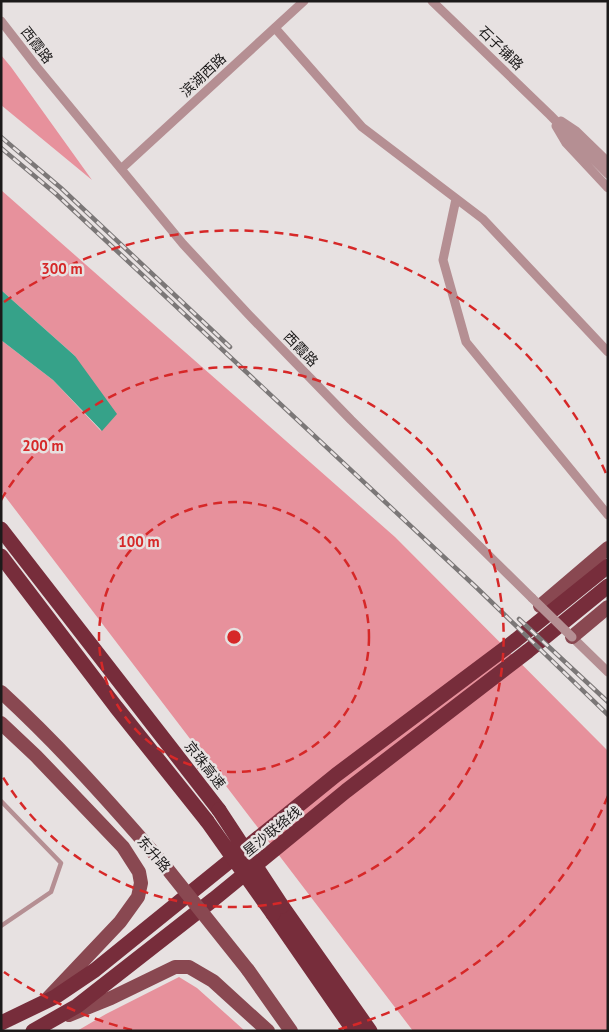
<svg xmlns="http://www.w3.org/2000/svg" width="609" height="1032" font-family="'PT Sans','Noto Sans SC',sans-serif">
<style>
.forest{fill:#e7919c}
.water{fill:#36a289}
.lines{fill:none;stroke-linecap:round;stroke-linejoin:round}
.lane{stroke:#b58f93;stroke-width:4.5}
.street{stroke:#b58f93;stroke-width:9}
.primary{stroke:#894851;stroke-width:14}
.highway{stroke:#772d3b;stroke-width:15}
.rail-casing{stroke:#7b7777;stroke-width:4.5}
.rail{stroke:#e7e1e1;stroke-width:2.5;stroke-dasharray:8;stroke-linecap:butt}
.street-bridge{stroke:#b58f93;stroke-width:9}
.primary-bridge{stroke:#894851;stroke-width:14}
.highway-bridge{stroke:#772d3b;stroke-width:15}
.ring{fill:none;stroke:#d62828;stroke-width:2.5;stroke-dasharray:9 6}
.labels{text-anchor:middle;stroke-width:5;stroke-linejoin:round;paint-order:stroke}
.street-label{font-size:14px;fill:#1c1a1a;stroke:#e7e1e1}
.centre{fill:#d62828;stroke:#e7e1e1;stroke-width:2.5}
.ring-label{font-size:15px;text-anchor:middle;font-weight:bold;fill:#d62828;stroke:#e7e1e1;stroke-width:5;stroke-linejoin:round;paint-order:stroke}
</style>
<rect width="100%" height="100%" fill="#e7e1e1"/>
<path class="forest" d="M1,55l10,12 81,113 -91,-75z
M1,190l394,347 213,214v280h-195l-412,-540v-151l52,40 48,51 -26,-75 -74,-66z
M179,977l18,11 48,43h-168l29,-17z"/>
<path class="water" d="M1,290l74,66 42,58 -15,17 -49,-51 -52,-40z"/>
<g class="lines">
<path class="lane" d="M1,801l60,62 -10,29 -50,34"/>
<path class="street" d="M432,1l118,114 58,59
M1,21l35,45 147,178 66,71 102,105 181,178
M275,28l87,99 121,92 125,133
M561,121l15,10 32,31
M556,126l10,17 42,45
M121,169l183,-168
M456,199l-13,61 23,82 142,173
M572,637l36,35"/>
<path class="primary" d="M540,606l68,-58
M572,637l36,-30
M1,692c59,54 112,114 164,174
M1,723l35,33 87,91 16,25 2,11 -3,14 -18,25 -72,76
M248,970l43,61
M69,1015l42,-17 64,-31h14l24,14 55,50"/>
<path class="highway" d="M1,529l218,281
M1,556l115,151 91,114
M282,906l88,125
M273,914l81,117
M1,1023l54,-26 40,-27 241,-195 180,-135 92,-74
M33,1031l44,-25 137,-107 132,-108 182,-140 80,-65"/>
<g class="rail-casing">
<path id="rail" d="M1,137l60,51 169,159
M1,148l55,46 421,394 131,127
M519,619l89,83"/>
</g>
<use href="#rail" class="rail"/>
<path class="street-bridge" d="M532,598l40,39"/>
<path class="primary-bridge" d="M165,866l83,104"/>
<path class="highway-bridge" d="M219,810l63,96
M207,821l66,93"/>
</g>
<g class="ring">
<circle cx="234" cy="637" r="135"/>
<path d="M1 500A270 270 0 1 1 1 774"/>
<path d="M608 796A406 406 0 0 1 336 1030M132 1030A406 406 0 0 1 4 972M4 302A406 406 0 0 1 608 478"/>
</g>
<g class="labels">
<g class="street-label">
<text transform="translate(37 45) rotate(52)" y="5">西霞路</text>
<text transform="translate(501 48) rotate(44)" y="5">石子铺路</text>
<text transform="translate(203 75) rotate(-43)" y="5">滨湖西路</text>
<text transform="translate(301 349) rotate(46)" y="5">西霞路</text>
<text transform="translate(205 765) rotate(52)" y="5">京珠高速</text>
<text transform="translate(272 831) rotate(-39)" y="5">星沙联络线</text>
<text transform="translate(154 854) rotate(49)" y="5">东升路</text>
</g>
</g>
<circle cx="234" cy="637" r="8" class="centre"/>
<g class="ring-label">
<text x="62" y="274">300 m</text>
<text x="43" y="451">200 m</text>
<text x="139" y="547">100 m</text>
</g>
<rect width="609" height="1032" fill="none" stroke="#1c1a1a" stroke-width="5"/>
</svg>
